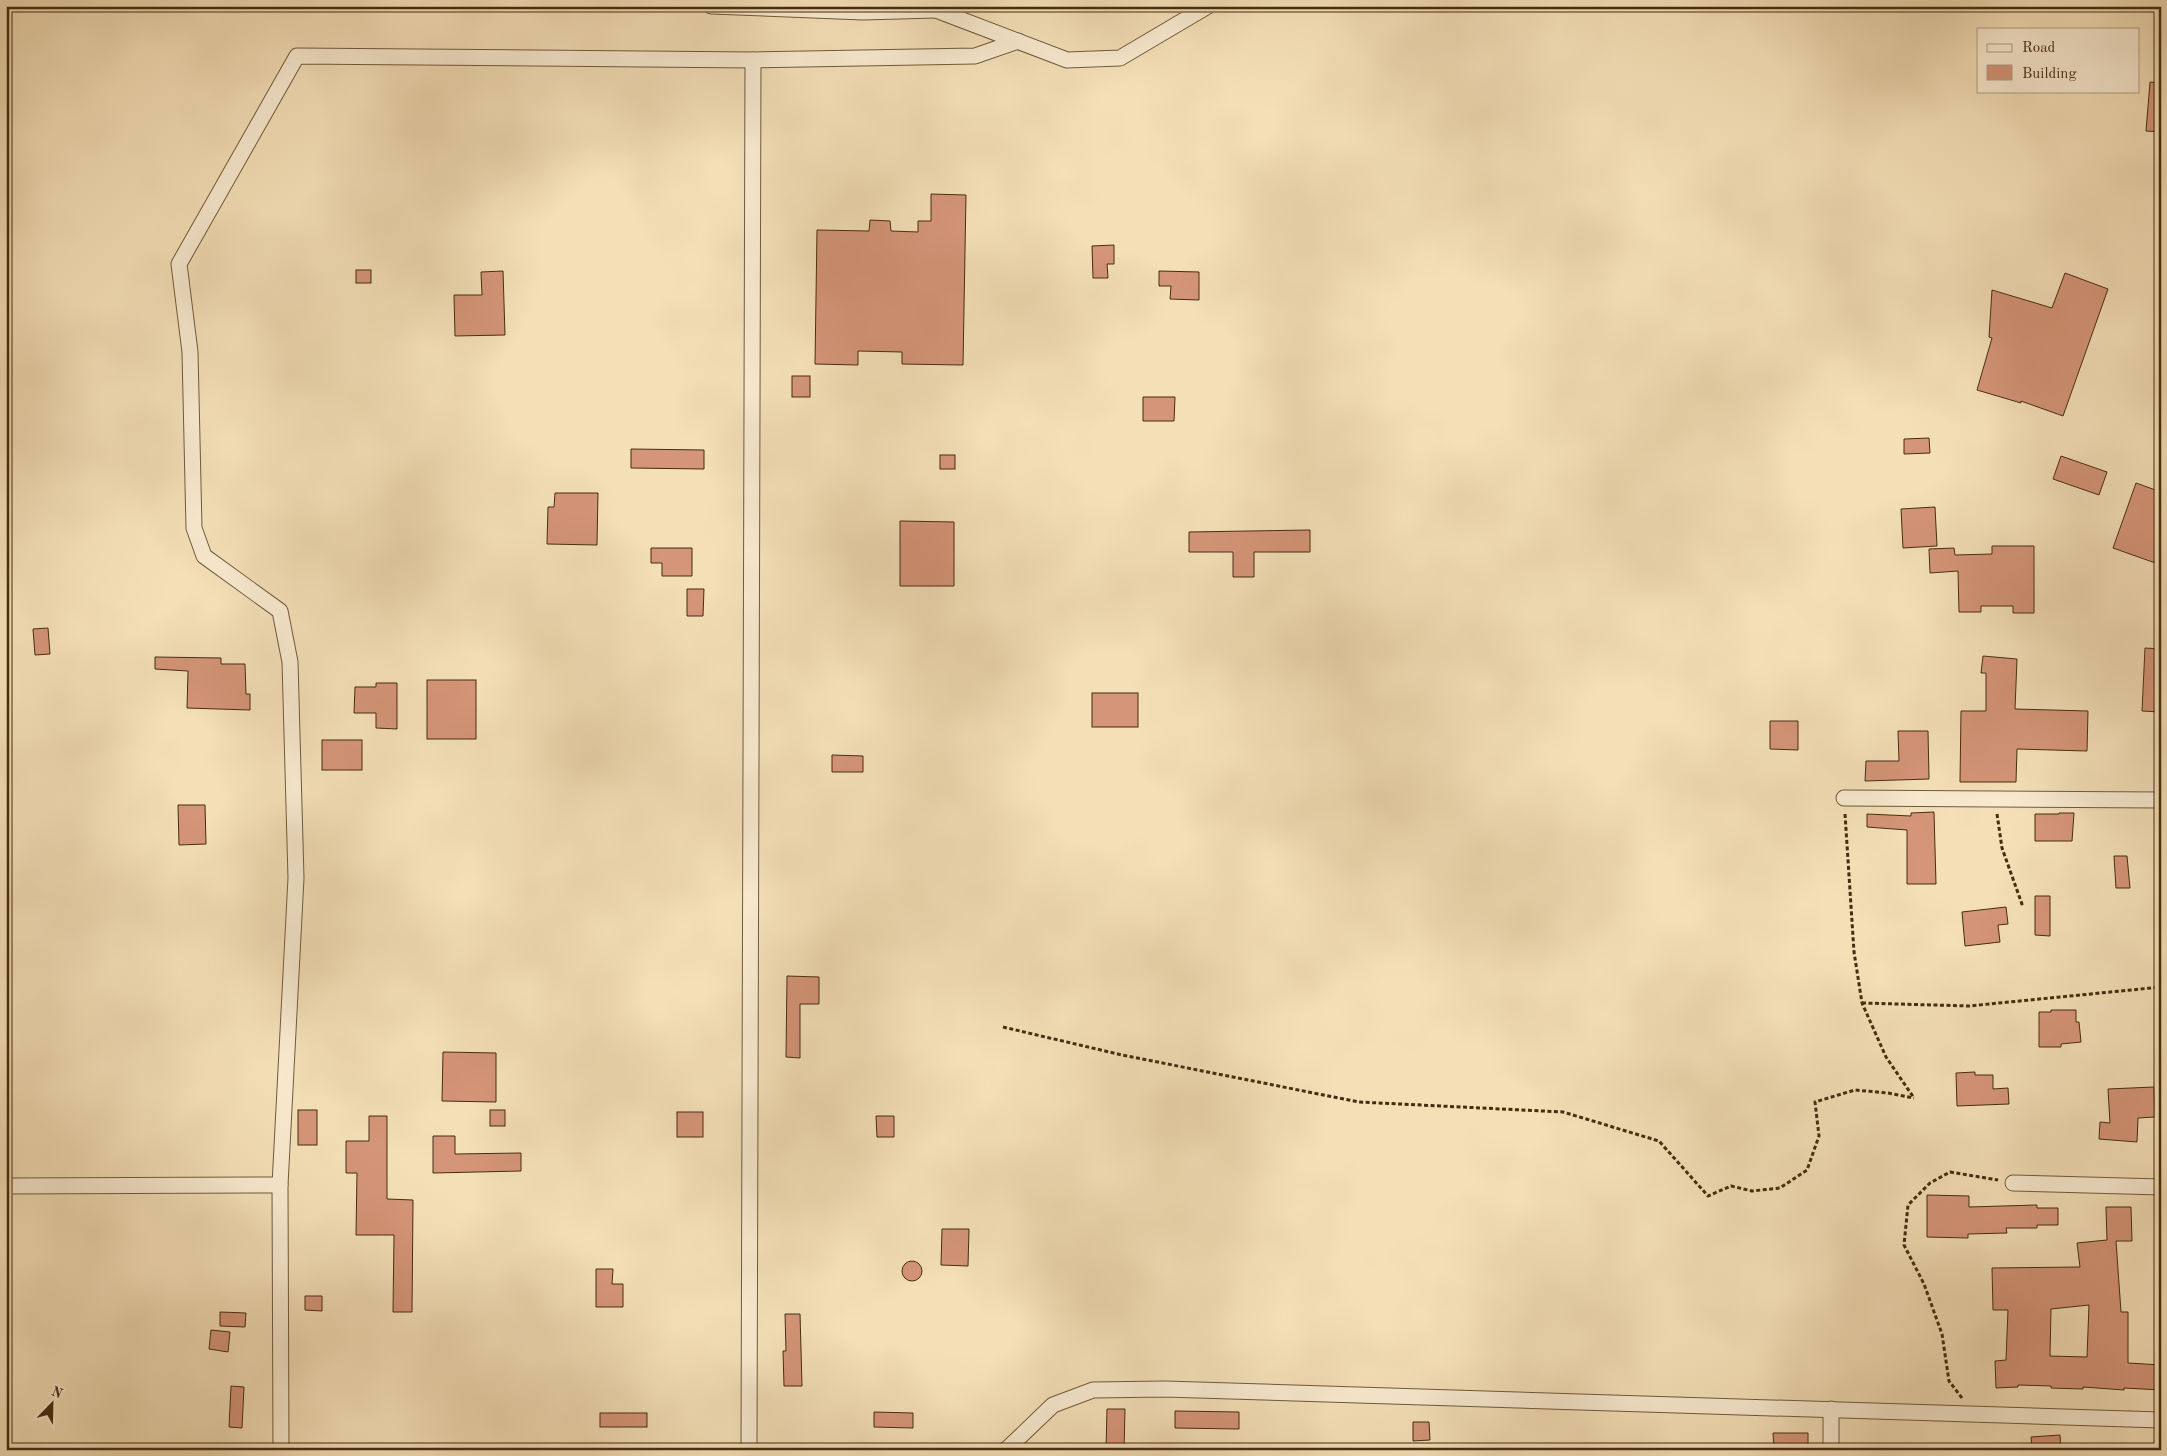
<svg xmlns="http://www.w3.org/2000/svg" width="2167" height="1456" font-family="'Old Standard TT',serif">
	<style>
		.building { fill: #d59578; stroke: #452d12; fill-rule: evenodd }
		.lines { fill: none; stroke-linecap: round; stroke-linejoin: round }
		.street-casing { stroke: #715a3b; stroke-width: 17 }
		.path { stroke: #452d12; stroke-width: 3; stroke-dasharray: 4 2.5; stroke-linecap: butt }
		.street { stroke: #f8ead0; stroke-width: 15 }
	</style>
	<rect width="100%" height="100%" fill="#f4dfb7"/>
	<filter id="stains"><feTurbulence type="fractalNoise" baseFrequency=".004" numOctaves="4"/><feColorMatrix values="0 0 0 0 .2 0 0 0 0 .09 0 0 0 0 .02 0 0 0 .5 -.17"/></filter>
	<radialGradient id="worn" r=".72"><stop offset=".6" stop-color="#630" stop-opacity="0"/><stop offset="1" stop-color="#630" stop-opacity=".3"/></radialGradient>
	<g class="building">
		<polygon points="2150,82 2161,83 2161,132 2146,131"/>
		<polygon points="931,194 966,195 963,365 902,364 902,352 858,351 858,365 815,364 817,230 869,231 870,220 890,221 891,231 918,232 918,221 931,221"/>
		<polygon points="1114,245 1114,264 1107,264 1108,278 1093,278 1092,246"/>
		<rect x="356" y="270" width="15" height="13"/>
		<polygon points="503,271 505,335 455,336 454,295 482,295 481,272"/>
		<polygon points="1159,271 1199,272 1199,300 1170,299 1171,286 1159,286"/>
		<polygon points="2065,273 2108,289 2063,416 2021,401 2021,403 1977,390 1992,338 1989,337 1992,290 2052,308"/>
		<rect x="792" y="376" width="18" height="21"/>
		<polygon points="1143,397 1175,397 1174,421 1143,421"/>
		<polygon points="1929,438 1930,453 1904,454 1904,439"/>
		<polygon points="631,449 704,450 704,469 631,468"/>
		<rect x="940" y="455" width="15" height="14"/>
		<polygon points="2061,456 2107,472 2099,495 2053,479"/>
		<polygon points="2136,483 2161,492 2161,565 2113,548"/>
		<polygon points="555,493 598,493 597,545 547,544 548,507 554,507"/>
		<polygon points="1935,507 1937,546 1903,548 1901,509"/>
		<polygon points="900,521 954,522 954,586 900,586"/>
		<polygon points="1310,530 1310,552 1254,552 1254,577 1233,577 1233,552 1189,552 1189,532"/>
		<polygon points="1992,546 2034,546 2034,613 2013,613 2013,606 1981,606 1981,612 1959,612 1958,571 1930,573 1929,549 1954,548 1955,555 1992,554"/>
		<polygon points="651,548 692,548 692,576 662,576 662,563 651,563"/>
		<polygon points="687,589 704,589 703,616 687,616"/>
		<polygon points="48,628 50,654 35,655 33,629"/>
		<polygon points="2145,648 2161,649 2161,712 2142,711"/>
		<polygon points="1983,656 2017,659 2015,709 2088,711 2087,751 2017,749 2016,782 1960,782 1961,711 1986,711 1986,673 1981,673"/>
		<polygon points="155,657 221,658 221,664 245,664 246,694 250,694 250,710 187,708 188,671 155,669"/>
		<rect x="427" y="680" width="49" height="59"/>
		<polygon points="376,683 397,683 397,729 376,728 376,713 354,713 355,687 376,687"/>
		<rect x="1092" y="693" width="46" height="34"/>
		<polygon points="1770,721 1798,721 1798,750 1770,749"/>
		<polygon points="1898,731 1928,731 1929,779 1865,781 1866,761 1899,761"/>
		<rect x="322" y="740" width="40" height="30"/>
		<polygon points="832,755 863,756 863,772 832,772"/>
		<polygon points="178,805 205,805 206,844 179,845"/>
		<polygon points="1934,812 1936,884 1907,884 1907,830 1867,827 1867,814 1911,816 1911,813"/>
		<polygon points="2059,813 2074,813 2072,841 2035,841 2035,814 2059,814"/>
		<polygon points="2114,856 2127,856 2130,888 2116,888"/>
		<polygon points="2035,896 2050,896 2050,936 2035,935"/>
		<polygon points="2006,907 2008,924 1998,925 2000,942 1965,946 1962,912"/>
		<polygon points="787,976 819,977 819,1004 800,1004 800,1058 786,1057"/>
		<polygon points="2051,1010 2076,1010 2076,1022 2079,1022 2081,1042 2061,1044 2061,1047 2039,1047 2039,1012 2051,1012"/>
		<polygon points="443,1052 496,1053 496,1102 442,1101"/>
		<polygon points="1975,1072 1975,1075 1993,1075 1993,1089 2008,1088 2009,1104 1957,1106 1956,1073"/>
		<polygon points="2154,1087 2155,1117 2138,1118 2137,1142 2099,1139 2100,1122 2110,1123 2108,1089"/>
		<rect x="298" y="1110" width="19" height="35"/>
		<rect x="490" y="1110" width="15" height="16"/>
		<rect x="677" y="1112" width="26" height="25"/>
		<polygon points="369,1116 387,1116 387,1199 413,1200 412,1312 393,1312 394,1235 356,1235 357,1173 346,1173 346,1141 369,1141"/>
		<polygon points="876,1116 894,1116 894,1137 877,1137"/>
		<polygon points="433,1136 455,1136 455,1154 521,1153 521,1171 433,1173"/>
		<polygon points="1927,1195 1969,1196 1969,1207 2037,1205 2037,1208 2058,1208 2058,1225 2037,1225 2037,1228 2006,1228 2007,1233 1968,1234 1968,1238 1927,1237"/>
		<path d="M2106 1207H2131L2132 1241H2116L2121 1312H2128V1363L2161 1365V1390L2124 1388V1390L2083 1387V1389L2051 1388V1386L2018 1385V1387L1996 1388 1995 1361 2006 1360 2008 1310H1993L1992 1268 2080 1267 2077 1243 2107 1240ZM2089 1305 2087 1357 2050 1356 2051 1309Z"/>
		<polygon points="942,1229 969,1229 968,1266 941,1265"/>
		<circle cx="912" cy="1271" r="10"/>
		<polygon points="596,1269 613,1269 612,1284 623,1284 623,1307 596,1307"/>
		<polygon points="305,1296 322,1296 322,1311 305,1310"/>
		<polygon points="220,1312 246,1313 245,1327 220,1326"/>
		<polygon points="785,1314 800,1314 802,1386 784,1386 783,1351 786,1351"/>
		<polygon points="211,1330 230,1332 228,1352 209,1349"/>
		<polygon points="231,1386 244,1387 242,1428 229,1427"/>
		<polygon points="1107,1409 1125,1409 1124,1450 1106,1450"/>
		<polygon points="1175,1411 1239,1412 1239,1429 1175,1428"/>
		<polygon points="874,1412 913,1413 913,1428 874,1427"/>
		<rect x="600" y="1413" width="47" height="14"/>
		<polygon points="1413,1422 1429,1422 1430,1440 1413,1441"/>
		<polygon points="1773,1433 1808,1433 1808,1450 1774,1450"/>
		<polygon points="2060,1435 2061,1450 2032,1450 2031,1437"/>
	</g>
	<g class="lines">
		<g class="street-casing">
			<g id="street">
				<polyline points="711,6 863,12 936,10 944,8"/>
				<polyline points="936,10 1067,60 1120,58 1208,6"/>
				<polyline points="1844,798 2161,800"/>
				<polyline points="2013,1183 2161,1187"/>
				<polyline points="6,1186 280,1185"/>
				<polyline points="281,1450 280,1185 296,878 290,662 280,611 204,556 194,528 190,352 179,264 297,56 753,60 975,56 1018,41"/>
				<polyline points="749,1450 753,60"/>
				<polyline points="1006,1450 1053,1405 1093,1390 1165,1389 2161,1420"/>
				<polyline points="1831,1450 1831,1409"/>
			</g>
		</g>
		<g class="path">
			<polyline points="1845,814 1854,952 1862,1003 1886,1057 1914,1098"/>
			<polyline points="1997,814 2002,848 2023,907"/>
			<polyline points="1862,1003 1969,1006 2161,987"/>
			<polyline points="1003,1027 1122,1055 1359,1102 1563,1112 1659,1141 1708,1196 1731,1186 1752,1191 1780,1188 1807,1170 1819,1136 1815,1102 1855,1090 1888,1093 1914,1098"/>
			<polyline points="1962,1398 1949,1381 1942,1334 1924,1284 1904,1245 1908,1205 1930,1183 1950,1172 1998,1180"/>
		</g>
		<use href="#street" class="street"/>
	</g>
	<rect width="2167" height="1456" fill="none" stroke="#f4dfb7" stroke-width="25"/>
	<rect x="8" y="8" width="2152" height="1441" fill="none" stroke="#452d12" stroke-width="2.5"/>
	<rect x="12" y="12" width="2142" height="1431" fill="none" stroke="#452d12"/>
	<rect x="1977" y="28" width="162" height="65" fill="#f8ead0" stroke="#b09e84"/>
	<rect x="1987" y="44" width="25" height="8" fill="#f8ead0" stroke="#b09e84"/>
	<text x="2022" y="52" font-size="15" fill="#452d12">Road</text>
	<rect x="1987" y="65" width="25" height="15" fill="#d59578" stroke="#b09e84"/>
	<text x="2022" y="78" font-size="15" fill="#452d12">Building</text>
	<g transform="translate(52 1404) rotate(23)" stroke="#f8ead0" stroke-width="4" paint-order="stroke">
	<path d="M0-4L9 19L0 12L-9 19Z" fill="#452d12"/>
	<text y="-8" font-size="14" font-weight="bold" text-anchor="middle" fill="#452d12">N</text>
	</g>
	<rect width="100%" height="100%" filter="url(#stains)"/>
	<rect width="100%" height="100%" fill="url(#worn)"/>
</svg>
